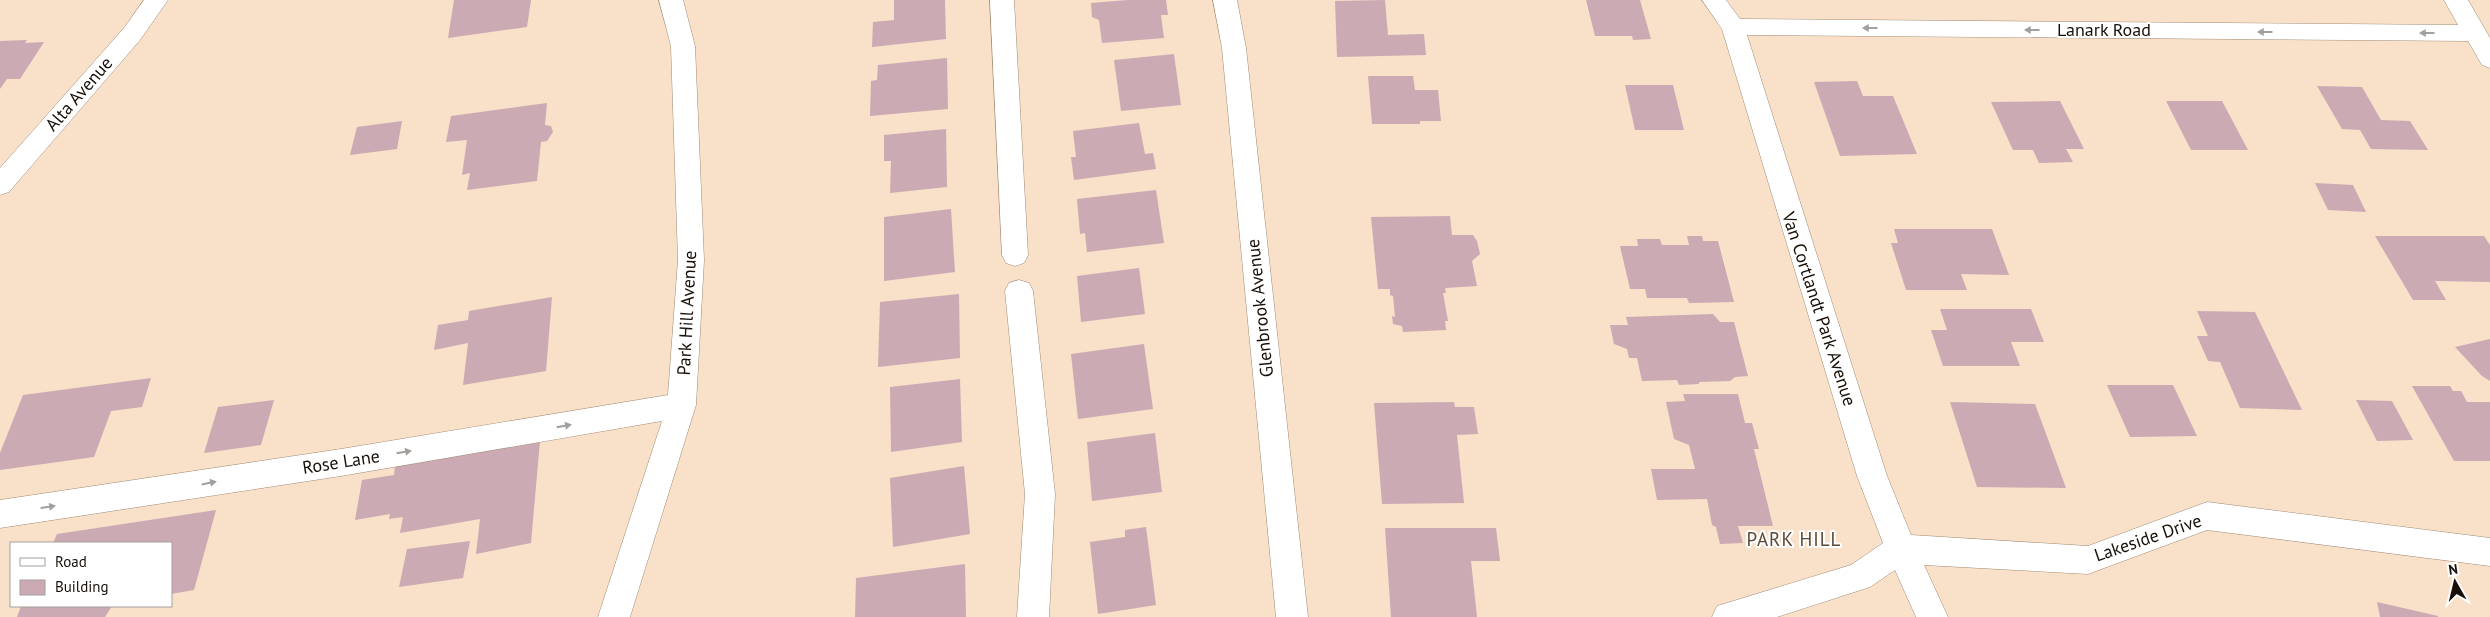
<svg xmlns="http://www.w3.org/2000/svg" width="2490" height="617" font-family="'PT Sans',sans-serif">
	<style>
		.building { fill: #cbaab3 }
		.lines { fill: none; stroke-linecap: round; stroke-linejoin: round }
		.minor-casing { stroke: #a08a74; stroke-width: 1 }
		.minor { fill: #fff; fill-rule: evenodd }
		.oneway { fill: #a39f9c }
		.labels { text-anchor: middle; stroke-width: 4; stroke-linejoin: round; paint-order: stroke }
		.street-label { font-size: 18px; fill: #181008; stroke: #fff }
		.neighbourhood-label { font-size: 19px; letter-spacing: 1px; fill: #5c4835; stroke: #fff }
	</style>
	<rect width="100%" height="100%" fill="#f8e0c9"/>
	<g class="building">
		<polygon points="454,0 531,0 527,27 448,38"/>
		<polygon points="894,0 945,0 946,39 872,47 873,22 894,20"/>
		<polygon points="1128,0 1166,0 1168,15 1161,15 1164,38 1102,43 1099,20 1092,17 1091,3"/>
		<polygon points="1385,0 1388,35 1424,34 1426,55 1337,57 1335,1"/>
		<polygon points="1586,0 1640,0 1651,39 1633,40 1632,36 1595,36"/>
		<polygon points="27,40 25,43 44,42 20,79 7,79 0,89 0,41"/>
		<polygon points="1174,54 1181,105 1121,111 1114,60"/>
		<polygon points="947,58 948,109 870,116 871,81 877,80 878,65"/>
		<polygon points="1368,76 1413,76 1415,90 1438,90 1441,121 1420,121 1420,124 1372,124"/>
		<polygon points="1857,81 1863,96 1893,96 1917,154 1840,156 1814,82"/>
		<polygon points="1625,85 1673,85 1684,130 1635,130"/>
		<polygon points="2317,86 2362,87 2381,120 2410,121 2428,150 2371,149 2360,130 2342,129"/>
		<polygon points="2060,101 2084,149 2066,149 2073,162 2039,163 2033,150 2013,150 1991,102"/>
		<polygon points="2166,101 2222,101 2248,150 2191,150"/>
		<polygon points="547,103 545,125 551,126 553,132 547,141 541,142 537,181 467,190 470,173 462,175 467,140 446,142 451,116"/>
		<polygon points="402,121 397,149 350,155 357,127"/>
		<polygon points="1139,123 1145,154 1153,153 1156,169 1074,180 1071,157 1076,157 1073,131"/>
		<polygon points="946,129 947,187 890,193 891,161 884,161 884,135"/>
		<polygon points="2315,183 2353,185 2366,212 2328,210"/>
		<polygon points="1156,190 1164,243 1087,252 1085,233 1080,234 1077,199"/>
		<polygon points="951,209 955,272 884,281 884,217"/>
		<polygon points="1450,216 1452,235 1473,235 1477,241 1480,254 1472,261 1477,286 1445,288 1446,293 1443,293 1448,321 1445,321 1446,330 1403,332 1402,326 1393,324 1392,316 1395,317 1393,296 1390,295 1390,289 1378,289 1371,217"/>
		<polygon points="1894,229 1992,229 2009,275 1961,274 1967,290 1906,290 1891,243 1898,243"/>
		<polygon points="1687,236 1702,236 1703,241 1718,241 1734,302 1689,303 1687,298 1647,298 1645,289 1630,289 1620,246 1638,246 1637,239 1660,239 1662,245 1689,245"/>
		<polygon points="2375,236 2484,236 2490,245 2490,282 2435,281 2446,300 2413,300"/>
		<polygon points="1139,268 1145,314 1081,322 1077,276"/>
		<polygon points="959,294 960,358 878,367 880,302"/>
		<polygon points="552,297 546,371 463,385 468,343 434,350 438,325 468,320 469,311"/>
		<polygon points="1940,309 2031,309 2044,342 2011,342 2020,366 1943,366 1931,330 1947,330"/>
		<polygon points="2197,311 2255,312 2302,410 2240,408 2220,362 2208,361 2197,336 2208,336"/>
		<polygon points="1713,314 1720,322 1734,322 1748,376 1735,377 1730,381 1699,382 1699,384 1679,385 1677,380 1642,381 1637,358 1629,358 1627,349 1614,344 1610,325 1628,325 1626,317"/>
		<polygon points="2490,339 2490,381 2482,376 2455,347"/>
		<polygon points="1144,344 1153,409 1078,419 1071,354"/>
		<polygon points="151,378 142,407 111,411 94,457 0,470 0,453 23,395"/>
		<polygon points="960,379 962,442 891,452 890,387"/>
		<polygon points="2107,385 2173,385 2197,436 2130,437"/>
		<polygon points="2412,386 2450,386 2453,391 2461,391 2467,402 2490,402 2490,461 2454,461"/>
		<polygon points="1683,394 1738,394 1745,423 1752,423 1759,449 1754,449 1773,526 1738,526 1743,543 1720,544 1716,527 1712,525 1707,499 1657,500 1651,469 1695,469 1689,445 1674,439 1666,402 1685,401"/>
		<polygon points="274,400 261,445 204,453 218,407"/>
		<polygon points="2356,400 2392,401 2413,440 2377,441"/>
		<polygon points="1454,402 1455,407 1474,407 1478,434 1457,435 1464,503 1382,504 1374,403"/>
		<polygon points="1950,402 2035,404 2066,488 1977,487"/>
		<polygon points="1155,433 1162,492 1092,501 1087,442"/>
		<polygon points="540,441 531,543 476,554 480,519 400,533 403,517 389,519 390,514 355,520 362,480 394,475 395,466"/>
		<polygon points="964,466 970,534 893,547 890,478"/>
		<polygon points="216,510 194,590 171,594 171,543 53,543 57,534"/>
		<polygon points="1146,527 1156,605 1098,614 1090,542 1125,537 1125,530"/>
		<polygon points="1385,528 1496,528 1500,561 1471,561 1477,617 1391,617"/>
		<polygon points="470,541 463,578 399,587 407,549"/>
		<polygon points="965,564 966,617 855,617 856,578"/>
		<polygon points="2377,602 2438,616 2438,617 2380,617"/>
		<polygon points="21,606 112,606 105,617 17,617"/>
	</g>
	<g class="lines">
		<g class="minor-casing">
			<g id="minor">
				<polygon points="144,0 168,0 140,40 9,192 0,195 0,168 124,28"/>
				<polygon points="659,0 683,0 695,46 704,260 696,405 630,617 598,617 662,421 341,476 0,528 0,500 341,449 668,395 678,260 671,46"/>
				<polygon points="990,0 1014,0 1028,255 1024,263 1015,266 1006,263 1002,255"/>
				<polygon points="1213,0 1237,0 1246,48 1308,617 1276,617 1222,48"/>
				<polygon points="1702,0 1726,0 1740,19 2458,25 2444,0 2468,0 2490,38 2490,68 2482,65 2468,41 1747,35 1887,476 1911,535 2088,546 2207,502 2490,538 2490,566 2207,530 2088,574 1924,565 1948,617 1916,617 1895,570 1870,587 1777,617 1712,617 1717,606 1851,565 1883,543 1857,476 1722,29"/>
				<polygon points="1019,280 1029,283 1033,291 1055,494 1049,617 1017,617 1025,494 1005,291 1009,283"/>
			</g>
		</g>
		<use href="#minor" class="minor"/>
	</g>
	<defs><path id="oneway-solid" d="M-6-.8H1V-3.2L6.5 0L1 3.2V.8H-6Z" transform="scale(1.25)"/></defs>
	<g class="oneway">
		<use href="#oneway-solid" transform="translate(1870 28) rotate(-180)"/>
		<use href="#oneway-solid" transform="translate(2032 30) rotate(-180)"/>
		<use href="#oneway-solid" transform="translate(2265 32) rotate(-180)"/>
		<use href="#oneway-solid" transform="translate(2427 33) rotate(-180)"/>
		<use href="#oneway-solid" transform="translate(564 426) rotate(-10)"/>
		<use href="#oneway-solid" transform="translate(404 452) rotate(-9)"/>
		<use href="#oneway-solid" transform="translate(209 483) rotate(-11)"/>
		<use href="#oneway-solid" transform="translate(48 507) rotate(-8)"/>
	</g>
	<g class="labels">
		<g class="street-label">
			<text x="2104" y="36">Lanark Road</text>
			<text transform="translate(79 94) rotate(-49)" y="6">Alta Avenue</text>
			<text transform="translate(1260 308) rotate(-96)" y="6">Glenbrook Avenue</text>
			<text transform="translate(1819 309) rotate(72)" y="6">Van Cortlandt Park Avenue</text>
			<text transform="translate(687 313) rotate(-87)" y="6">Park Hill Avenue</text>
			<text transform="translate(341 462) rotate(-9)" y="6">Rose Lane</text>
			<text transform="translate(2148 538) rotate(-19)" y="6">Lakeside Drive</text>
		</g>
		<g class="neighbourhood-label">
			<text x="1794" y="546">PARK HILL</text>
		</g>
	</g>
	<rect x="10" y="542" width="162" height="65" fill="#ffffff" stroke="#a39f9c"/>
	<rect x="20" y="558" width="25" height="8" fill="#ffffff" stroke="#a39f9c"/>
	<text x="55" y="567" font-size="15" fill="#181008">Road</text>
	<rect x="20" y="580" width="25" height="15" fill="#cbaab3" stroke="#a39f9c"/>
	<text x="55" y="592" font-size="15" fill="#181008">Building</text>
	<g transform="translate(2455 582) rotate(352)" stroke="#ffffff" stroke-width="4" paint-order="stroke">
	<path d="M0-4L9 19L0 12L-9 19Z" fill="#181008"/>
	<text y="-8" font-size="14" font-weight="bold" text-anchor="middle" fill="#181008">N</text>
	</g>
</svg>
